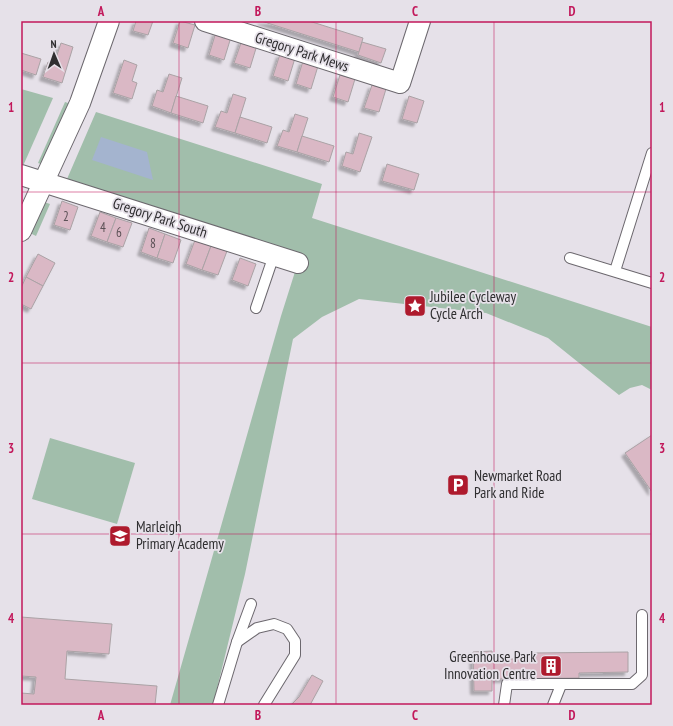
<svg xmlns="http://www.w3.org/2000/svg" width="673" height="726" font-family="'PT Sans Narrow',sans-serif">
	<style>
		.green { fill: #a1beab }
		.water { fill: #a4b4cf }
		.building { fill: #dab8c5; stroke: #aaa2a5; filter: url(#shadow) }
		.lines { fill: none; stroke-linecap: round; stroke-linejoin: round }
		.lane-casing { stroke: #6c686e; stroke-width: 12 }
		.street-casing { stroke: #6c686e; stroke-width: 22 }
		.lane { stroke: #fff; stroke-width: 10 }
		.street { stroke: #fff; stroke-width: 20 }
		.grid { fill: none; stroke: #c2185b; stroke-width: 1; stroke-opacity: 0.55 }
		.labels { text-anchor: middle; stroke-width: 3.5; stroke-linejoin: round; paint-order: stroke }
		.number-label { font-size: 13px; fill: #5a5055 }
		.street-label { font-size: 15px; fill: #2f2e30; stroke: #e6e1e9 }
		.poi-label { font-size: 15px; fill: #2f2e30; stroke: #e6e1e9; text-anchor: start }
		.neatline { fill: none; stroke: #c2185b; stroke-width: 1.5 }
		.grid-label { font-size: 13px; text-anchor: middle; font-weight: bold; fill: #c2185b }
	</style>
	<defs>
		<filter id="shadow"><feDropShadow dx="-3.5" dy="3.5" stdDeviation="1" flood-color="#0004"/></filter>
	</defs>
	<rect width="100%" height="100%" fill="#e6e1e9"/>
	<g class="green">
		<polygon points="21,89 53,98 23,166 21,165"/>
		<polygon points="65,102 77,106 43,165 38,163"/>
		<polygon points="96,112 322,184 312,218 652,327 652,390 642,385 630,388 619,395 548,338 486,313 359,299 322,317 293,339 245,574 213,705 170,705 281,316 300,256 67,179"/>
		<polygon points="44,202 50,204 36,236 30,233"/>
		<polygon points="50,438 135,463 117,524 32,499"/>
	</g>
	<polygon class="water" points="101,137 147,152 153,180 92,160"/>
	<g class="building">
		<polygon points="136,21 153,21 148,35 133,31"/>
		<polygon points="180,21 195,25 188,48 173,43"/>
		<polygon points="261,21 309,21 363,38 359,52"/>
		<polygon points="216,32 231,37 224,60 209,55"/>
		<polygon points="242,40 257,45 250,68 234,63"/>
		<polygon points="362,42 386,49 381,63 358,55"/>
		<polygon points="61,43 73,47 62,83 43,77 48,62 54,64"/>
		<polygon points="21,53 41,59 36,75 21,70"/>
		<polygon points="280,54 295,58 288,81 273,76"/>
		<polygon points="124,60 137,65 132,81 137,83 132,99 113,93"/>
		<polygon points="303,61 318,66 311,89 296,84"/>
		<polygon points="169,74 182,78 171,113 152,106 157,90 163,92"/>
		<polygon points="340,75 355,79 348,102 333,97"/>
		<polygon points="372,85 386,89 379,112 364,108"/>
		<polygon points="233,94 246,98 235,133 215,127 221,111 227,113"/>
		<polygon points="176,96 208,106 203,123 171,113"/>
		<polygon points="409,96 424,101 417,123 402,119"/>
		<polygon points="295,114 308,118 297,152 277,146 283,130 289,132"/>
		<polygon points="240,117 272,127 267,143 235,133"/>
		<polygon points="359,133 372,137 360,172 342,166 346,152 353,154"/>
		<polygon points="302,136 334,146 329,162 297,152"/>
		<polygon points="387,164 419,174 414,190 382,181"/>
		<polygon points="62,201 78,207 70,230 54,225"/>
		<polygon points="100,212 116,218 107,242 91,236"/>
		<polygon points="116,218 132,223 123,247 107,242"/>
		<polygon points="149,228 165,234 157,258 141,252"/>
		<polygon points="165,234 181,240 173,263 157,258"/>
		<polygon points="195,240 211,246 202,270 186,264"/>
		<polygon points="211,246 227,251 218,275 202,270"/>
		<polygon points="38,254 55,263 43,286 26,277"/>
		<polygon points="240,258 256,264 248,286 232,280"/>
		<polygon points="26,277 43,286 31,309 21,304 21,288"/>
		<polygon points="652,435 652,492 625,453"/>
		<polygon points="21,617 112,624 109,654 67,651 65,679 157,686 155,705 21,705 21,693 34,694 36,677 21,676"/>
		<polygon points="492,651 493,659 533,659 533,653 628,652 628,672 579,673 579,678 492,679 492,691 474,691 473,652"/>
		<polygon points="312,675 323,681 310,705 291,705 299,697"/>
	</g>
	<g class="lines">
		<g class="lane-casing">
			<g id="lane">
				<polyline points="570,258 652,283"/>
				<polyline points="615,271 652,153"/>
				<polyline points="256,308 274,255"/>
				<polyline points="237,642 257,628 274,624 287,629 295,641 295,655 264,705"/>
				<polyline points="218,705 237,642 251,604"/>
				<polyline points="504,705 507,684 632,684 642,675 642,615"/>
				<polyline points="553,705 561,685"/>
			</g>
		</g>
		<g class="street-casing">
			<g id="street">
				<polyline points="205,21 400,83 420,21"/>
				<polyline points="21,175 298,263"/>
				<polyline points="21,231 80,103 109,21"/>
			</g>
		</g>
		<use href="#lane" class="lane"/>
		<use href="#street" class="street"/>
	</g>
	<path class="grid" d="M179 21V705M336 21V705M494 21V705M21 192H652M21 363H652M21 534H652"/>
	<defs>
		<g id="sight-square" transform="scale(1.15)"><rect x="-9" y="-9" width="18" height="18" rx="4" fill="#ae1a2d" stroke="#e6e1e9"/><path d="M0-6L1.8-2.2L6-1.7L2.9 1.2L3.7 5.4L0 3.3L-3.7 5.4L-2.9 1.2L-6-1.7L-1.8-2.2Z" fill="#fff"/></g>
		<g id="parking-square" transform="scale(1.15)"><rect x="-9" y="-9" width="18" height="18" rx="4" fill="#ae1a2d" stroke="#e6e1e9"/><path d="M-3.5-5.5H1a3.5 3.5 0 0 1 0 7H-1V5.5H-3.5ZM-1-3.4V-.6H.8a1.4 1.4 0 0 0 0-2.8Z" fill="#fff"/></g>
		<g id="school-square" transform="scale(1.15)"><rect x="-9" y="-9" width="18" height="18" rx="4" fill="#ae1a2d" stroke="#e6e1e9"/><path d="M0-5L7-2L0 1L-7-2ZM-4 1L0 2.5L4 1V4Q0 6-4 4Z" fill="#fff"/></g>
		<g id="building-square" transform="scale(1.15)"><rect x="-9" y="-9" width="18" height="18" rx="4" fill="#ae1a2d" stroke="#e6e1e9"/><path d="M-4-6H4V6H1V3H-1V6H-4ZM-2.5-4.3h1.7v1.8h-1.7ZM.8-4.3h1.7v1.8H.8ZM-2.5-1h1.7V.8h-1.7ZM.8-1h1.7V.8H.8Z" fill="#fff"/></g>
	</defs>
	<g fill-rule="evenodd">
		<use href="#sight-square" x="415" y="306"/>
		<use href="#parking-square" x="458" y="485"/>
		<use href="#school-square" x="120" y="536"/>
		<use href="#building-square" x="551" y="666"/>
	</g>
	<g class="labels">
		<g class="number-label">
			<text x="66" y="221">2</text>
			<text x="103" y="232">4</text>
			<text x="119" y="237">6</text>
			<text x="153" y="248">8</text>
		</g>
		<g class="street-label">
			<text transform="translate(302 52) rotate(18)" y="5">Gregory Park Mews</text>
			<text transform="translate(160 218) rotate(18)" y="5">Gregory Park South</text>
		</g>
		<g class="poi-label">
			<text x="430" y="302">Jubilee Cycleway<tspan x="430" dy="17">Cycle Arch</tspan></text>
			<text x="474" y="481">Newmarket Road<tspan x="474" dy="17">Park and Ride</tspan></text>
			<text x="136" y="532">Marleigh<tspan x="136" dy="17">Primary Academy</tspan></text>
			<text x="536" y="662" text-anchor="end">Greenhouse Park<tspan x="536" dy="17">Innovation Centre</tspan></text>
		</g>
	</g>
	<rect width="673" height="726" fill="none" stroke="#e6e1e9" stroke-width="44"/>
	<g transform="translate(54 54) rotate(358)" stroke="#e6e1e9" stroke-width="3" paint-order="stroke">
	<path d="M0-3L7 15L0 10L-7 15Z" fill="#2f2e30"/>
	<text y="-6" font-size="11" font-weight="bold" text-anchor="middle" fill="#2f2e30">N</text>
	</g>
	<rect x="22" y="22" width="629" height="682" class="neatline"/>
	<g class="grid-label">
		<text x="101" y="16">A</text>
		<text x="258" y="16">B</text>
		<text x="415" y="16">C</text>
		<text x="572" y="16">D</text>
		<text x="11" y="112">1</text>
		<text x="662" y="112">1</text>
		<text x="11" y="282">2</text>
		<text x="662" y="282">2</text>
		<text x="11" y="453">3</text>
		<text x="662" y="453">3</text>
		<text x="11" y="623">4</text>
		<text x="662" y="623">4</text>
		<text x="101" y="720">A</text>
		<text x="258" y="720">B</text>
		<text x="415" y="720">C</text>
		<text x="572" y="720">D</text>
	</g>
</svg>
